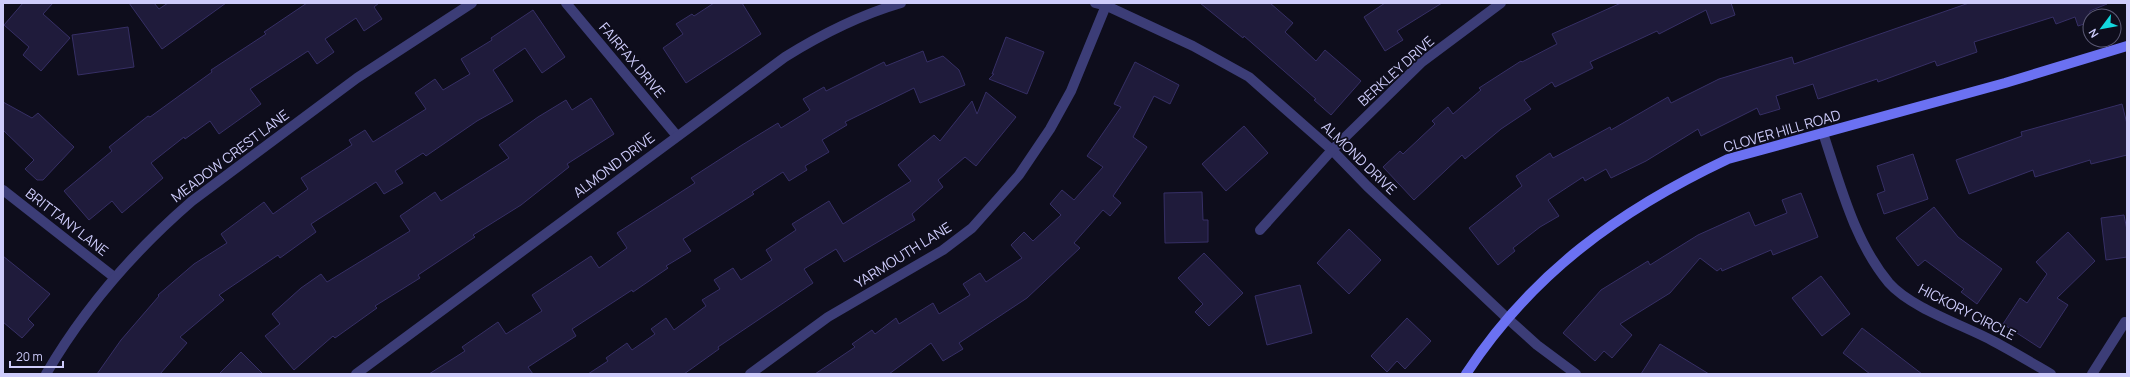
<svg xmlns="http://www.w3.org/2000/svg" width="2130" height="377" font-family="Manrope,sans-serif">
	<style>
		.building { fill: #1f1b3b; stroke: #362f65 }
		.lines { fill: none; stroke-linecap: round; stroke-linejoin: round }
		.street { stroke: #3c3d77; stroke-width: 10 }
		.secondary { stroke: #6b71f2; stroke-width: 10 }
		.labels { text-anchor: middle; stroke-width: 3.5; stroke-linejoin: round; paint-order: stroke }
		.street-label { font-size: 14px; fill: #ceccfb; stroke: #0e0d1c }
	</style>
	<rect width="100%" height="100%" fill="#0e0d1c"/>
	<g class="building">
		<polygon points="23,3 53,3 43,14 70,38 41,71 23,55 29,47 4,25"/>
		<polygon points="129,3 154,3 159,9 168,3 226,3 162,49"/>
		<polygon points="307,3 379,3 374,7 382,19 364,31 356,18 325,39 334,52 317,64 308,51 250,89 261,104 219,134 210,121 185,139 184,137 151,163 163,178 122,213 112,201 89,220 64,191 112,151 109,147 148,116 150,117 212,72 211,70 266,34 264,32"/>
		<polygon points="714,3 742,3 761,34 686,83 663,48 683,34 676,24 692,14 694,16"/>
		<polygon points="1200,3 1270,3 1293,23 1285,32 1316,61 1325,50 1361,81 1331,115 1314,100 1316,99 1244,36 1243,38"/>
		<polygon points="1385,3 1442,3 1397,31 1403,40 1385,51 1364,17"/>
		<polygon points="1621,3 1731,3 1735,15 1711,24 1706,10 1659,34 1657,31 1590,62 1593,68 1555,87 1552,82 1524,100 1531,109 1501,129 1465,159 1462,155 1414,200 1383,167 1400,151 1403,154 1435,124 1432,121 1448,107 1453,114 1481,90 1479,88 1521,61 1522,62 1557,44 1552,34"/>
		<polygon points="1969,3 2107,4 2090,11 2090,22 2078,26 2075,17 2056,24 2053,17 1974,42 1977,52 1937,66 1935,61 1878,82 1877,79 1818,99 1813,84 1776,96 1780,109 1760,115 1757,108 1701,136 1698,129 1646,161 1611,178 1606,169 1585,181 1583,177 1548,200 1559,216 1540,227 1513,248 1515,251 1498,265 1469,228 1522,186 1516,176 1550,153 1553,158 1610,127 1611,130 1668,97 1671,103 1719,79 1792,57 1794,64"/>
		<polygon points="533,10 565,57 542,73 525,48 493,70 513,101 477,121 426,156 423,153 395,171 403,183 384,194 376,182 311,224 316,232 280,258 278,255 219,295 224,300 180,337 187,343 160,374 97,374 121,340 159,296 158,295 194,264 227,243 221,234 264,202 273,214 308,189 301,178 352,145 349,140 365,130 373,142 426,109 415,93 435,79 443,90 470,74 461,59 492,40 491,38"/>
		<polygon points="128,27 134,67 78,75 72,35"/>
		<polygon points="1006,37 1044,52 1027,94 989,79 994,74 992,74"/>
		<polygon points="923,51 927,62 943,56 959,70 965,85 920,103 914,88 845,122 847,125 822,140 829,152 805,166 807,170 789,181 783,172 752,192 754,194 683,239 691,251 666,266 668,268 633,292 632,290 572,329 576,336 528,367 533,374 429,374 465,351 462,347 498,322 506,334 542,311 532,295 591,256 599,268 627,248 617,233 695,183 691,178 742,145 778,123 781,128 810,110 803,99 824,87 826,91 884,62 886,66"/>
		<polygon points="1135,62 1179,85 1170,104 1154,96 1133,137 1147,147 1113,196 1121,203 1110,216 1103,210 1074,243 1080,248 1027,298 959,343 963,349 943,361 931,343 889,374 815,374 855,347 852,344 872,330 875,334 896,318 899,324 933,303 939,314 970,295 963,284 980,273 986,282 1022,258 1011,245 1024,232 1033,241 1061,215 1050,204 1062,190 1074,200 1103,167 1087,156 1121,107 1114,104"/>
		<polygon points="986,92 1016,117 976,166 965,157 938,180 943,187 912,214 915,220 844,262 836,249 804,269 813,283 718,347 719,349 684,374 588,374 608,361 606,358 627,343 632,350 655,334 651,329 666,318 674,330 706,306 702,300 720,289 714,280 733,268 741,280 772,260 766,250 796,230 792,224 829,201 843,224 911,181 898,165 934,135 940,141 972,101 977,114"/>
		<polygon points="591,98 614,134 567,164 569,167 521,205 473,235 475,237 418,275 420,278 375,306 377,308 335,338 333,336 294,370 265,336 280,324 272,314 301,288 321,274 327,282 410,231 400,216 435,192 441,201 509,158 499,145 538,117 566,100 572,110"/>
		<polygon points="3,102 32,118 38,113 74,147 43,180 37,180 25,169 34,160 3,130"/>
		<polygon points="2122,104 2127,124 2127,155 2091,164 2090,160 2035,177 2033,170 1969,194 1956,160 2022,136 2021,132"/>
		<polygon points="1244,126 1268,153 1226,191 1202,164"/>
		<polygon points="1913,154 1928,199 1884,214 1877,194 1885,191 1877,166"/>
		<polygon points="1202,192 1203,220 1208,220 1208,242 1165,243 1164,193"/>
		<polygon points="1801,193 1818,237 1773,255 1771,250 1722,271 1721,268 1717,271 1700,258 1670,293 1620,324 1632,335 1612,358 1604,351 1595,361 1563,333 1601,290 1648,261 1650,265 1698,235 1749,212 1755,226 1787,213 1782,200"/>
		<polygon points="1934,207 1958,237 2002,269 1977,304 1961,292 1964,289 1925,260 1918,266 1896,238"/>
		<polygon points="2124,215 2127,230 2127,257 2106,260 2101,218"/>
		<polygon points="1349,229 1381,260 1349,294 1317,263"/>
		<polygon points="2068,232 2095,261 2057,298 2068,305 2040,348 2003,324 2020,298 2027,303 2047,274 2036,262"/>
		<polygon points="1204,253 1243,293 1209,326 1195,312 1203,304 1178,278"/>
		<polygon points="3,256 50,294 28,319 34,325 22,338 3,322"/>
		<polygon points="1821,276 1850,314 1822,336 1792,298"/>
		<polygon points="1300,285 1312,333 1267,345 1255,296"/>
		<polygon points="1407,318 1431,341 1405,369 1397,361 1387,372 1371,356"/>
		<polygon points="1862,328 1922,374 1870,374 1843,353"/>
		<polygon points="1660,344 1709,374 1641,374"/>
		<polygon points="241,352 263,374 219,374"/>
	</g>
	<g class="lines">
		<g class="street">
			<polyline points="566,3 677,136"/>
			<polyline points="1095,3 1107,6 1193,46 1249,77 1332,150 1367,186 1507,318 1537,345 1576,374"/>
			<path d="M1823 133C1840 184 1854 241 1889 283 1911 308 1963 325 1993 341 2012 351 2032 363 2051 374"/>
			<polyline points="3,190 114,277"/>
			<polyline points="1260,230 1332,150 1422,62 1501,3"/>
			<path d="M46 374C85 307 133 252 192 201L357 78 472 3"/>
			<path d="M356 374 785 57C822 34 860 15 901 3"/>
			<polyline points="750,374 828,317 943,250 972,228 1019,175 1050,129 1071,91 1107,3"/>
			<polyline points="2092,374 2125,322"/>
		</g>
		<path class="secondary" d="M1466 374C1532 273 1620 210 1728 159L2005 83 2127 46"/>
	</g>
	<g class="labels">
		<g class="street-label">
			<text transform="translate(632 60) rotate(50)" y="5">FAIRFAX DRIVE</text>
			<text transform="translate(1396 71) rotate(-42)" y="5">BERKLEY DRIVE</text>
			<text transform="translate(1782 131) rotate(-16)" y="5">CLOVER HILL ROAD</text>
			<text transform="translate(230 156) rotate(-37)" y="5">MEADOW CREST LANE</text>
			<text transform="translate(1359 158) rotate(44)" y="5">ALMOND DRIVE</text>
			<text transform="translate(614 165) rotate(-37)" y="5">ALMOND DRIVE</text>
			<text transform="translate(67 222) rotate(38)" y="5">BRITTANY LANE</text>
			<text transform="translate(903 255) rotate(-32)" y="5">YARMOUTH LANE</text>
			<text transform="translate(1967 312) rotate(27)" y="5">HICKORY CIRCLE</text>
		</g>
	</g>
	<rect width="2130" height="377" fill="none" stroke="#ceccfb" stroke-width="8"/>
	<g transform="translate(2102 28) rotate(238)"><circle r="19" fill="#0e0d1c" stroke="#5b5975"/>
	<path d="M0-3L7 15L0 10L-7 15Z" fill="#13d8df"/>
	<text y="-6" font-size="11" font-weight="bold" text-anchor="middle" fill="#ceccfb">N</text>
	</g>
	<path d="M10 361v6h53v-6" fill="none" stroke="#ceccfb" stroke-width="2"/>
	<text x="16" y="361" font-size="12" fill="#ceccfb" stroke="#0e0d1c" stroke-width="3" paint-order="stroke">20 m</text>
</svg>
